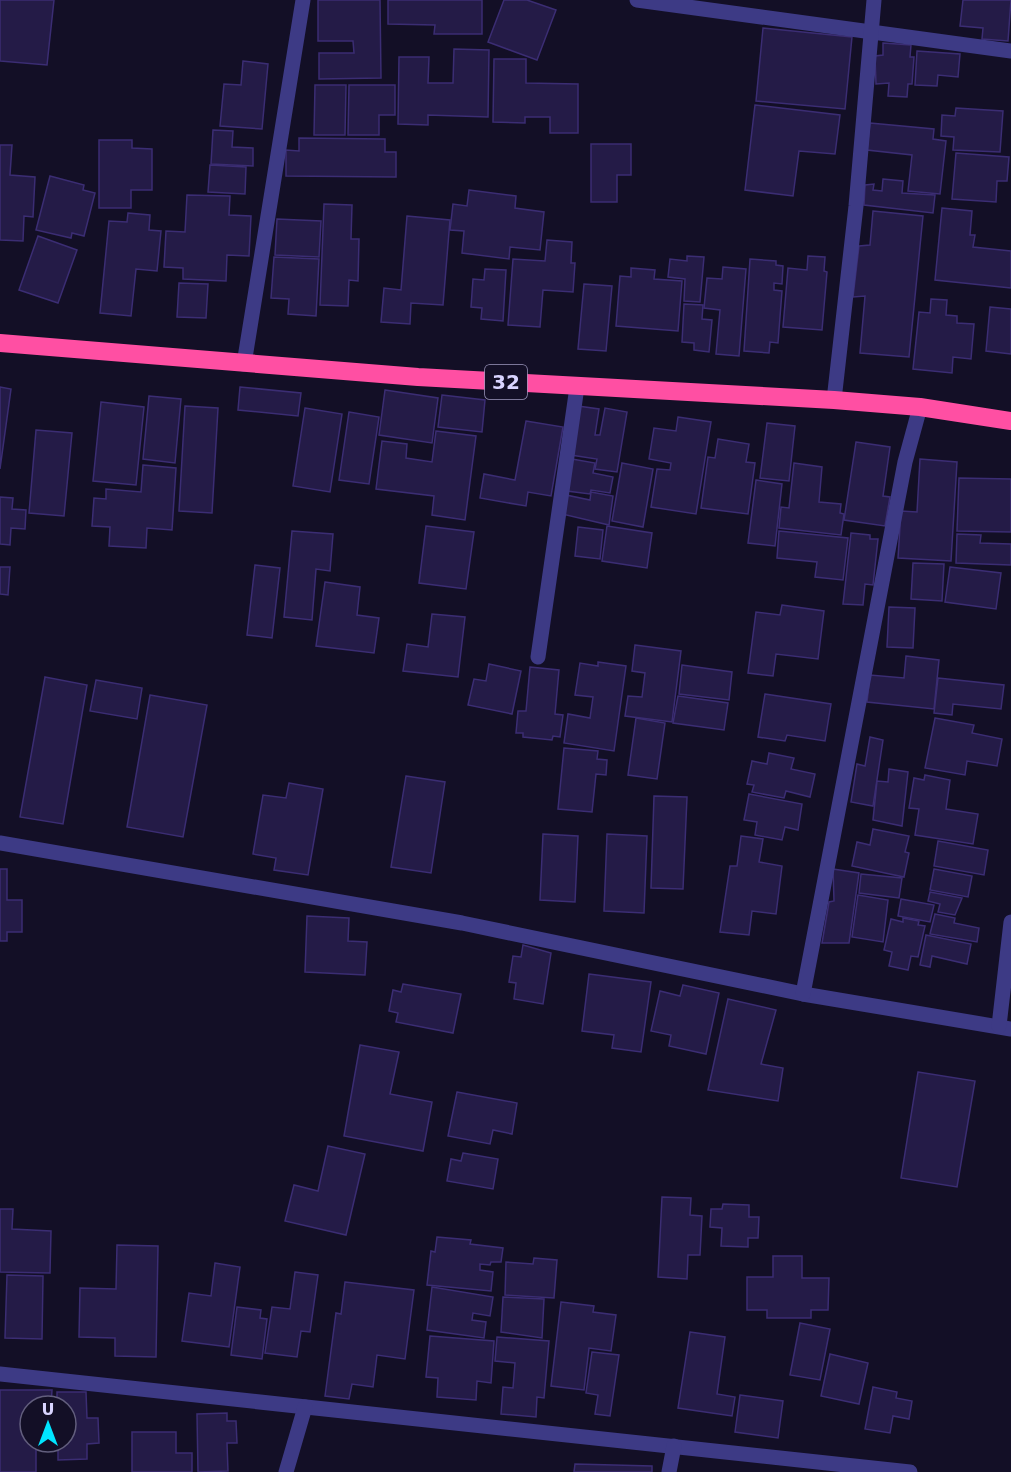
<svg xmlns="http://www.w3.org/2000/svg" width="1011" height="1472" font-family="'DejaVu Sans',sans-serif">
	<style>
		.building { fill: #241b47; stroke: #3b2d73; stroke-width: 1.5 }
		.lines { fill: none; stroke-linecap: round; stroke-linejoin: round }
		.street { stroke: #3d3a85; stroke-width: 15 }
		.highway { stroke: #ff4fa3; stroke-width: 18 }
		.labels { text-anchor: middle; stroke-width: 4.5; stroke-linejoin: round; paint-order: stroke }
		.shield { fill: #130f26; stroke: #9e99be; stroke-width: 1.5 }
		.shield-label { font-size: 20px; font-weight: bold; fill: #d9d4ff }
	</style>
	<rect width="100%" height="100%" fill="#130f26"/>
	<g class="building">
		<polygon points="0,0 54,0 47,65 0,61"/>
		<polygon points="318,0 380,0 381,78 319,79 319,53 354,53 353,41 318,41"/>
		<polygon points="388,0 482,0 482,34 434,34 435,25 388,24"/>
		<polygon points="504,0 527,0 556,10 537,60 488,42"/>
		<polygon points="963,0 1011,0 1008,41 982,39 983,28 960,26"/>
		<polygon points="763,28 852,37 845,109 756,101"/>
		<polygon points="883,43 911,45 910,57 914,57 912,84 908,84 907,97 888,96 889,83 876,84 875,56 883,55"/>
		<polygon points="454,49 489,50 488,117 428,115 428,125 398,124 399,57 429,57 428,83 453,83"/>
		<polygon points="917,51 960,54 958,77 938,75 937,86 915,85"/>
		<polygon points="494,59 526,59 526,83 578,84 578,133 550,133 550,117 525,117 525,123 493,122"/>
		<polygon points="243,61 268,64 262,129 220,126 224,84 241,85"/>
		<polygon points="315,85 346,85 345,135 314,135"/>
		<polygon points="349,85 395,85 395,115 379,115 379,135 348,135"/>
		<polygon points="755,105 840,115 835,154 799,151 793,196 745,190"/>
		<polygon points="956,108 1003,111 1000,152 953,150 954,137 941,136 942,115 955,116"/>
		<polygon points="870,123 934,129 933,139 946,141 940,194 908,191 912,155 867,150"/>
		<polygon points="213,130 233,131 232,147 253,148 253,166 211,164"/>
		<polygon points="299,138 385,139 385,152 396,152 396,177 286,176 286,150 299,151"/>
		<polygon points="99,140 132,140 132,148 152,149 152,190 131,190 131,208 99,208"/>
		<polygon points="591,144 631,144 631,175 617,175 617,202 591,202"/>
		<polygon points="0,145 12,145 10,175 35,177 33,217 24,216 23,241 0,240"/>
		<polygon points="956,153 1009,157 1007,181 997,181 996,202 952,199"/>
		<polygon points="210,165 246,167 245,194 208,192"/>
		<polygon points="50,176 84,185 83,190 95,193 84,236 72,233 71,238 36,230"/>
		<polygon points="883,179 903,181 902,193 935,195 933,213 864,205 865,185 874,184 873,190 882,191"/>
		<polygon points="469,190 516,196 515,208 544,212 540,250 510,247 509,259 462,253 464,231 450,230 453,204 467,206"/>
		<polygon points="187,195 230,196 229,215 251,216 249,256 227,255 226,281 183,279 183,268 164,267 166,231 185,232"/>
		<polygon points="324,204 352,205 351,239 359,239 358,281 349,280 348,306 320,305"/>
		<polygon points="942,208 972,211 970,235 975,235 973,247 1011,251 1011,288 935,280"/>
		<polygon points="873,211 923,216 909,357 860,353 865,296 853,297 859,246 870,245"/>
		<polygon points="128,213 150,215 149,230 161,231 157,271 136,269 131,316 100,313 109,221 127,222"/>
		<polygon points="407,216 450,220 443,305 411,303 410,324 381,322 384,288 401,290"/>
		<polygon points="277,219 321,221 319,257 275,255"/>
		<polygon points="38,236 77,250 58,303 19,290"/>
		<polygon points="547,240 572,242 571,263 575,263 573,292 543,290 540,327 508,325 513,259 545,261"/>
		<polygon points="687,256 704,257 700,302 684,301 685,279 668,277 670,259 687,261"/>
		<polygon points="808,256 825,257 824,271 827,272 822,330 783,327 788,268 807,270"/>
		<polygon points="274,257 319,259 316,316 288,314 289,299 271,298"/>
		<polygon points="750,259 776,261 776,265 783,266 782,284 774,283 774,290 782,291 778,343 770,342 769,353 744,351"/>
		<polygon points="723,267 746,269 739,356 716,354 720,310 704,308 707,278 722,279"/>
		<polygon points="631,268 655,270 654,279 682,281 678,331 616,326 620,276 631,277"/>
		<polygon points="485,269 506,270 503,321 481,319 482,308 471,307 473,279 484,280"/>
		<polygon points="179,283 208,284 206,318 177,317"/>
		<polygon points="584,284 612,286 606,351 578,349"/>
		<polygon points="931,299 947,300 946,315 957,316 957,323 974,324 971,359 953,357 952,373 913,369 919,312 930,313"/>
		<polygon points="684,304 703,305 702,319 712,320 709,352 694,350 694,343 682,342"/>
		<polygon points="990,307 1011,309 1011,354 986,351"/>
		<polygon points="0,387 11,389 0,469"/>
		<polygon points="240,387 301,393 298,416 238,410"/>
		<polygon points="385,390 438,398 432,443 379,435"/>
		<polygon points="442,395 485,400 482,432 438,427"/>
		<polygon points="149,396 181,399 175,463 143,459"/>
		<polygon points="101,402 144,407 136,485 93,481"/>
		<polygon points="185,406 218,408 212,513 179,511"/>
		<polygon points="578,406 599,409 595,435 600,435 605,408 627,412 617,472 595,469 597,459 571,455"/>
		<polygon points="305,408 342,414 330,492 293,486"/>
		<polygon points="349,412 379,417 369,484 339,480"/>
		<polygon points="678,417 711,422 696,514 651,507 657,469 670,470 671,463 649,459 654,428 676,431"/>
		<polygon points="526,421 563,427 551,496 528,492 526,506 480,498 484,474 515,480"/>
		<polygon points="767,423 795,426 789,481 760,478"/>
		<polygon points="36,430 72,433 64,516 29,513"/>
		<polygon points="436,431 476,436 465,520 432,515 434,496 376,489 382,441 407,444 406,458 432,462"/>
		<polygon points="718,439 749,444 746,462 755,463 748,514 701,508 708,457 715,458"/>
		<polygon points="856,442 890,447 883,496 890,497 885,526 844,520"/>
		<polygon points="572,459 595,463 593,473 613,477 610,493 591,490 590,494 567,491"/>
		<polygon points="920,459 957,462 951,561 898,558 901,511 917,512"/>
		<polygon points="622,463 653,469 643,527 612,521"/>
		<polygon points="794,463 822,467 819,502 841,504 840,513 844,514 841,535 779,528 781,507 789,508"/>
		<polygon points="143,465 176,468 172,530 147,528 146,548 109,546 110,527 92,526 94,498 106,499 106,489 141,492"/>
		<polygon points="959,478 1011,479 1011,532 957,531"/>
		<polygon points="756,480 782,484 775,546 748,543"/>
		<polygon points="591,492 613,496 609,525 562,514 566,495 590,500"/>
		<polygon points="0,497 13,498 12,509 26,510 25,529 11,528 10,545 0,544"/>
		<polygon points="426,526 474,532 466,589 419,583"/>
		<polygon points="607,526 652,533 647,568 602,561"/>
		<polygon points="578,527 603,530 600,559 575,556"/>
		<polygon points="292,531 333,534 330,571 316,569 312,620 284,617"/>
		<polygon points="779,531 848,538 843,580 815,577 817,562 777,558"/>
		<polygon points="851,533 870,535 870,539 878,539 873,585 865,584 863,605 843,604"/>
		<polygon points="957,534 981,535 980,543 1011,544 1011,565 956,563"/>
		<polygon points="913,563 944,564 942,601 911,599"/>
		<polygon points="255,565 280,568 272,638 247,635"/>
		<polygon points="0,567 10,567 8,595 0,594"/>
		<polygon points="950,567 1001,573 996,609 945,602"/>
		<polygon points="325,582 360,587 357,615 379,618 374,653 316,646"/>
		<polygon points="782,605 824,611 818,659 776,654 773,676 748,673 756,612 780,615"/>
		<polygon points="889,607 915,608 913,648 887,647"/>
		<polygon points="432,614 465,617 458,677 403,671 407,644 428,647"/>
		<polygon points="635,645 681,651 672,722 625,716 628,696 642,697 645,673 632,671"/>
		<polygon points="906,656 939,660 934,709 867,702 870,675 904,678"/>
		<polygon points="598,662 626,666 614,751 564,743 568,714 590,718 593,697 575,695 580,663 598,666"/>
		<polygon points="489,664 521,671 512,714 468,705 474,679 486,681"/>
		<polygon points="682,665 732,672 729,700 679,694"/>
		<polygon points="530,667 559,670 555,714 563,715 560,737 553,736 552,740 523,737 523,733 516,733 518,711 526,711"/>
		<polygon points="45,677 87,685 63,824 20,817"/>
		<polygon points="938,678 1004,685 1001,709 953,704 952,715 934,713"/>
		<polygon points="96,680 142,688 137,719 90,711"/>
		<polygon points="765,694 831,704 825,741 787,735 785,741 758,737"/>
		<polygon points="150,695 207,705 183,837 127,827"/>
		<polygon points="678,696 728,703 724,730 673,723"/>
		<polygon points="636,718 665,723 657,779 628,775"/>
		<polygon points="935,718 974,725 972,733 1002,739 997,766 967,761 965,775 925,768"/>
		<polygon points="870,737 883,740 873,806 851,802 857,764 865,766"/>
		<polygon points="564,748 598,751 597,759 607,760 606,775 596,774 592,812 558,809"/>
		<polygon points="769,753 794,758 791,769 815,774 810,797 786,791 784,798 752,792 754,785 747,784 752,761 767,764"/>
		<polygon points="889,769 908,772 902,826 873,820 877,781 888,782"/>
		<polygon points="925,775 950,780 946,809 978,814 973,844 915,835 919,809 909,808 914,778 924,780"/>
		<polygon points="406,776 445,782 431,873 391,867"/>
		<polygon points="289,783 323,789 308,875 274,870 276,858 253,854 263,795 286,798"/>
		<polygon points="749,794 802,804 798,830 785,827 782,840 755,835 757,822 744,820"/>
		<polygon points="654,796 687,797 683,889 651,888"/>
		<polygon points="873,829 909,836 905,852 909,853 904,877 852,866 857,842 870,845"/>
		<polygon points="543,834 578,836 575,902 540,900"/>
		<polygon points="607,834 647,836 644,913 604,911"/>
		<polygon points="741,836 763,839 759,862 782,866 776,914 752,911 749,935 720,932 730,866 737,866"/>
		<polygon points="938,841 988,850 984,875 934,866"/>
		<polygon points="0,869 7,869 7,900 22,900 22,932 7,932 7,941 0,941"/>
		<polygon points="833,869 859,873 849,943 822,943 829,902 834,901"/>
		<polygon points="934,869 972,876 968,897 930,890"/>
		<polygon points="861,874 902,878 899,898 859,893"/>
		<polygon points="930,892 962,898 955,915 938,912 940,904 928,901"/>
		<polygon points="858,895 888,900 883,942 852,937"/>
		<polygon points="901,899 934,905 930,922 898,916"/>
		<polygon points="935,914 955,918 954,923 979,928 977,942 930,934"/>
		<polygon points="307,916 349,918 348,941 367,942 365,975 305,972"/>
		<polygon points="903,918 919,921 918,925 925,926 918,957 911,956 908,970 889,966 892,952 884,950 891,919 903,922"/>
		<polygon points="926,935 971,944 967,964 932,956 930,967 920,965"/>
		<polygon points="523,945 551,953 543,1004 514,999 516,983 509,982 513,956 521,957"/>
		<polygon points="589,974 651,982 641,1052 612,1048 614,1035 582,1031"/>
		<polygon points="403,984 461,994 453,1033 396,1022 398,1013 389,1011 393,990 401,992"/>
		<polygon points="683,985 719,993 706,1054 669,1046 671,1035 651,1031 660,991 680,996"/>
		<polygon points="728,999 776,1010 761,1064 783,1068 778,1101 708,1090"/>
		<polygon points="360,1045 399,1052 390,1094 432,1102 423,1151 344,1136"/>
		<polygon points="918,1072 975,1081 957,1187 901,1178"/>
		<polygon points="457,1092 517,1103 512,1134 493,1130 490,1144 448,1136"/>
		<polygon points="328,1146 365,1154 346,1235 285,1221 294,1185 318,1191"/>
		<polygon points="463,1153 498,1159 493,1189 447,1181 451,1159 461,1161"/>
		<polygon points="662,1197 691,1198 690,1215 702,1216 700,1255 688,1255 687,1279 658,1277"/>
		<polygon points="723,1204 749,1205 749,1217 759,1217 758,1238 748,1238 748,1247 721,1246 722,1228 710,1227 711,1209 722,1209"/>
		<polygon points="0,1209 13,1209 12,1229 51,1231 50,1273 0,1272"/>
		<polygon points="437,1237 471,1240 470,1244 503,1248 501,1262 491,1262 490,1265 480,1264 480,1270 493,1272 491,1291 427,1285 431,1251 435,1252"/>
		<polygon points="117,1245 158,1246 156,1357 115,1356 115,1338 79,1337 80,1288 116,1289"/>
		<polygon points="773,1256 802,1256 802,1278 829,1278 828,1310 811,1310 811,1318 767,1318 767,1310 747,1310 747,1277 773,1277"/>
		<polygon points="534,1258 557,1260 554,1298 505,1295 506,1262 533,1264"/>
		<polygon points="215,1263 240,1267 229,1347 182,1341 189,1293 211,1296"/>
		<polygon points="295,1272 318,1275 310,1332 301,1331 297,1357 265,1353 272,1307 290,1309"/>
		<polygon points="7,1275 43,1276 42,1339 5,1338"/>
		<polygon points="345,1282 414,1290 405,1359 377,1355 373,1387 352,1384 349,1399 325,1396 336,1313 341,1314"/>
		<polygon points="432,1287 493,1297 490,1316 473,1313 472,1320 486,1322 484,1338 427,1330"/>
		<polygon points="503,1297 544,1299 542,1338 501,1332"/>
		<polygon points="561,1302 594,1306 593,1312 616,1315 611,1351 589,1348 584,1390 551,1386"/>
		<polygon points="237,1307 261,1310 260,1318 267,1319 262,1359 231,1355"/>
		<polygon points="800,1323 830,1329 820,1380 790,1375"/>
		<polygon points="690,1332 725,1337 717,1394 735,1397 732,1416 678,1408"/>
		<polygon points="430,1336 494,1341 491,1383 477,1381 476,1400 437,1397 438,1378 426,1377"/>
		<polygon points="497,1337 549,1341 544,1398 537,1397 536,1417 501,1414 503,1387 513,1388 515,1363 495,1361"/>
		<polygon points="592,1352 619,1355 610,1416 595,1414 598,1395 586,1393"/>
		<polygon points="830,1354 868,1363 859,1404 821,1396"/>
		<polygon points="873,1387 897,1392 896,1398 912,1401 909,1419 893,1416 890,1433 865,1429"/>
		<polygon points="0,1390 52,1390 51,1406 30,1406 30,1442 36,1442 36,1472 0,1472"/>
		<polygon points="57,1392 86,1392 87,1418 98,1418 99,1443 87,1444 87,1459 58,1460 58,1442 66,1442 66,1406 57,1406"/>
		<polygon points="740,1395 783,1401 778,1438 735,1432"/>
		<polygon points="227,1413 227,1421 236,1421 237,1443 227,1443 228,1471 198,1472 197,1414"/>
		<polygon points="132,1432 176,1432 176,1453 192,1453 192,1472 132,1472"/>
		<polygon points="575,1464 652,1466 652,1472 574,1472"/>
	</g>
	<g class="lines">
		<g class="street">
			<polyline points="637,0 1011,51"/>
			<polyline points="244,364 303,0"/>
			<polyline points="834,400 856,206 874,0"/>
			<polyline points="538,657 577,387"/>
			<polyline points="0,843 462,923 803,994 1011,1029"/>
			<polyline points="803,994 905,462 920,407"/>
			<polyline points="999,1026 1011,922"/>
			<polyline points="0,1374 910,1472"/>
			<polyline points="286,1472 305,1407"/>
			<polyline points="669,1472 674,1446"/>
		</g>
		<polyline class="highway" points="0,343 418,377 834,400 920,407 1011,421"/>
	</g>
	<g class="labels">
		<rect class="shield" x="485" y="365" width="42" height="34" rx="4.5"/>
		<g class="shield-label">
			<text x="506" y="389">32</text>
		</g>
	</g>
	<g transform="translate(48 1424)"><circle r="28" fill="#130f26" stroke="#625e7d" stroke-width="1.5"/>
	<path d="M0-4.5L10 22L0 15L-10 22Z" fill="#00e5ff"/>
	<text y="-9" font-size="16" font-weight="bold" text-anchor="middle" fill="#d9d4ff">U</text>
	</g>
</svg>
